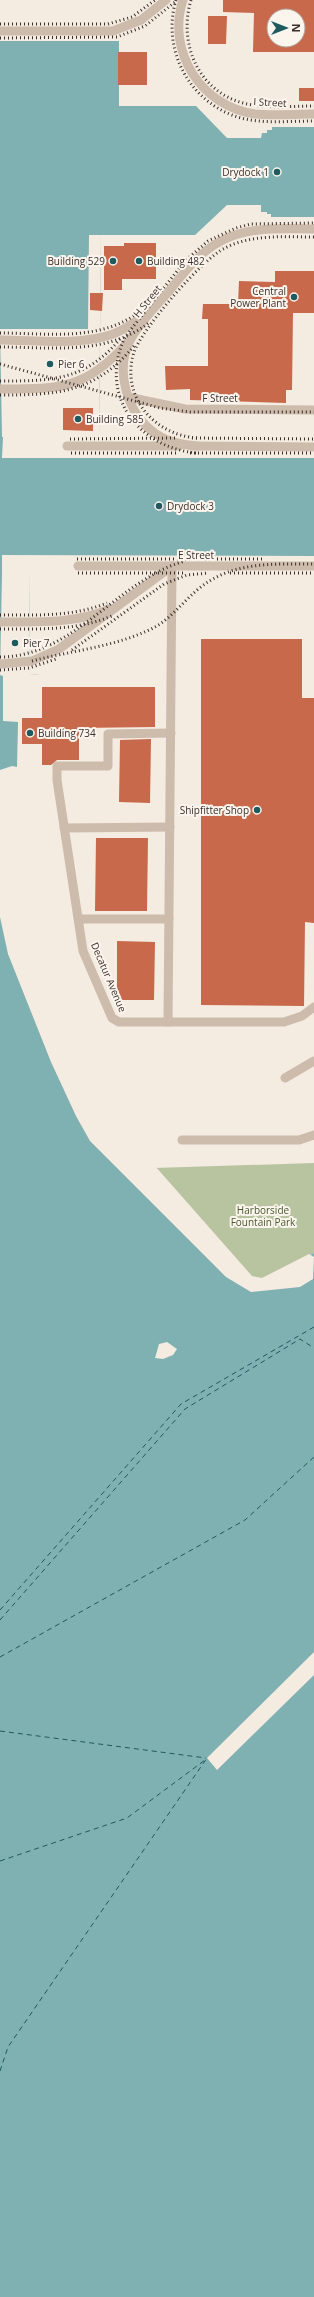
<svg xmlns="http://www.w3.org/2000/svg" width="314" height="2297" font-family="'Open Sans',sans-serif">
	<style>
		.green { fill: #b8c4a0 }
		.water { fill: #7fb0b2 }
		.pier { fill: #f4ebe1 }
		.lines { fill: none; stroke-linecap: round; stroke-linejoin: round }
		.ferry { stroke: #1f5a5e; stroke-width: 1; stroke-dasharray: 5 4; stroke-linecap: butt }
		.building { fill: #c8694b; fill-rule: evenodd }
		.lane { stroke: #cdbbac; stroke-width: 9 }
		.rail { stroke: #3b302b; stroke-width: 3; stroke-dasharray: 1 3; stroke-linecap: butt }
		.poi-dot { fill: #1f5a5e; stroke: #fbf5ee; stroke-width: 1.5 }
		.labels { text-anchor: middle; stroke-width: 4; stroke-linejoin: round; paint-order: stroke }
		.street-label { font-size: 10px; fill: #3b302b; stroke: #fbf5ee }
		.poi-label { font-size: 10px; fill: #3b302b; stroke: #fbf5ee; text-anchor: start }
		.park-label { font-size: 10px; fill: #4a5a2e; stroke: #fbf5ee }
	</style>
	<rect width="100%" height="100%" fill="#f4ebe1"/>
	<polygon class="green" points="314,1163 314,1253 262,1280 252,1278 154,1168"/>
	<polygon class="water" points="0,0 4,0 4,41 119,41 119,106 196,106 227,138 261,138 262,133 267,133 267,130 272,130 272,127 314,127 314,217 271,217 271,214 267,214 267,212 261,212 261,205 227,205 195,235 101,235 99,437 3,437 2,458 314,458 314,556 2,555 2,574 29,574 30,674 40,675 40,768 23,768 16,783 12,816 25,952 91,1111 247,1274 262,1280 314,1253 314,2297 0,2297"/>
	<g class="pier">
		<rect x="0" y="0" width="4" height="41"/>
		<polygon points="89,235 101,235 99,437 2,437 0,329 88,329"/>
		<polygon points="2,574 29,574 30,674 40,675 40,768 24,770 18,784 14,816 27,952 69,1029 93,1110 155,1166 252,1276 262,1278 309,1254 314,1257 313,1279 300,1287 251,1292 226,1277 90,1141 76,1116 51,1062 8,954 0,917 0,770 12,766 17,767 18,722 3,721 3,676 0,675"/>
		<polygon points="167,1342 177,1349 173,1355 163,1359 155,1358 159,1344"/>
		<polygon points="314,1652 314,1675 217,1770 207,1758"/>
	</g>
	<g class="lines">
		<g class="ferry">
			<polyline points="0,1610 181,1404 314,1327"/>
			<polyline points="0,1620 185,1409 300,1339 314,1348"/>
			<polyline points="0,1657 245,1520 314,1457"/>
			<polyline points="0,1731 206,1758"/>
			<polyline points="0,1861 127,1818 205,1760"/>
			<polyline points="0,2071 8,2047 207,1758"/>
		</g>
	</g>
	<g class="building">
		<path d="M223 0H314V52H253L254 13 223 12ZM274 16H298V40H274Z"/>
		<polygon points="208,16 227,16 226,44 208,44"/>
		<rect x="118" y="52" width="29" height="33"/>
		<rect x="299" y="88" width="15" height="13"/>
		<polygon points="124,243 156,243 156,279 122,279 122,290 104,290 104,246 124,246"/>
		<polygon points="275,271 314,271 314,313 293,313 292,390 286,390 286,403 190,400 190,389 166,390 165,366 208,366 208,319 202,319 203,304 238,304 239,281 275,282"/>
		<polygon points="90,293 103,293 102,311 90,310"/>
		<polygon points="63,408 93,408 93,431 63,430"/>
		<polygon points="201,639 302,639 302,698 314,698 314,923 305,922 304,1006 201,1005"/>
		<polygon points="42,687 155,687 155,727 79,728 79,760 57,760 51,765 42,765 42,744 22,744 22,718 42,718"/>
		<polygon points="151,739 150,803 119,802 120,740"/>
		<polygon points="96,838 148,838 147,911 95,911"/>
		<polygon points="117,941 155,942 154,1000 117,1000"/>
	</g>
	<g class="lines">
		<g class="lane">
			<path d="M183 0C166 52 202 107 255 114 274 116 295 114 314 114"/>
			<polyline points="0,31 113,31 141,20 166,0"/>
			<path d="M0 340C35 340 80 346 113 334 124 330 134 323 144 315"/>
			<path d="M0 389C60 389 85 390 128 342"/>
			<polyline points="128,397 185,409 314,410"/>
			<polyline points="67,446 179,446"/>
			<polyline points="191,446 314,447"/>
			<path d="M197 446C183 445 168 442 156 434 127 414 113 369 132 337 142 320 157 305 170 290 186 270 201 250 225 239 253 226 284 229 314 229"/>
			<polyline points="78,566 314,566"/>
			<path d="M0 622C37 622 75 624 110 609"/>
			<polyline points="0,664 32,661 59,649 172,566"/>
			<polyline points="171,733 108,734 108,766 57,766 57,780 83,951 112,1018 119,1022 284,1022 302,1016 314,1007"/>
			<polyline points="64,828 170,827"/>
			<polyline points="79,919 169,919"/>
			<polyline points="168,1022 172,566"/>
			<polyline points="285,1078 314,1061"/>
			<polyline points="182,1140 299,1140 314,1135"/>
		</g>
		<g class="rail">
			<path d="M176 0C161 50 190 104 241 118 264 124 290 121 314 121"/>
			<path d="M191 0C178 43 198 91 243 103 266 109 291 106 314 106"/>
			<polyline points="0,24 108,24 132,17 155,0"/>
			<polyline points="0,38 117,37 145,26 175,2"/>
			<path d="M0 333C47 333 100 342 139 312"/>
			<path d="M0 347C51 347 107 356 150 322"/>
			<polyline points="0,364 160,408 190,412 314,412"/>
			<path d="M0 381C51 381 85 381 120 339"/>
			<path d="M0 395C58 395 95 393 135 345"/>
			<polyline points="192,438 314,439"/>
			<path d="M197 438C154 435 120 396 134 352 142 329 202 259 225 248 252 234 284 237 314 237"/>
			<polyline points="70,439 178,438"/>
			<polyline points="71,453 176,453"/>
			<polyline points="190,453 314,453"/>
			<path d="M196 453C137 447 98 394 125 337L185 261 208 241 236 228 251 224 314 223"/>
			<polyline points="77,559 265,559"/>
			<polyline points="78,573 186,573"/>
			<polyline points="230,573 314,573"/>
			<path d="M0 615C36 615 73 617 107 603"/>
			<path d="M0 629C39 629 78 631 114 615"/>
			<polyline points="72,650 164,584 187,575 209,573"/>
			<path d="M0 657C74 657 117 580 185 561"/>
			<path d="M32 661C70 651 113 647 149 630 168 622 181 604 196 591 230 561 272 564 314 564"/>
			<polyline points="0,670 29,668 56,659"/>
		</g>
	</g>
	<g class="poi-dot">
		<circle cx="277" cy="172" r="4"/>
		<circle cx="113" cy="261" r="4"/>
		<circle cx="139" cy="261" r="4"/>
		<circle cx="294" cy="297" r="4"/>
		<circle cx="50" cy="364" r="4"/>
		<circle cx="78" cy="419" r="4"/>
		<circle cx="159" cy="506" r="4"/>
		<circle cx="15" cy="643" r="4"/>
		<circle cx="30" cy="733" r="4"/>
		<circle cx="257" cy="810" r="4"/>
	</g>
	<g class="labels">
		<g class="street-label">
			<text transform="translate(270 102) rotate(3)" y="4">I Street</text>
			<text transform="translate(147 301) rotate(-51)" y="4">H Street</text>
			<text x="220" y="402">F Street</text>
			<text x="196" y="559">E Street</text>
			<text transform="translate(109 977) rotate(67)" y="4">Decatur Avenue</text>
		</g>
		<g class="poi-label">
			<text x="269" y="176" text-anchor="end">Drydock 1</text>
			<text x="105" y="265" text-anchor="end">Building 529</text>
			<text x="147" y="265">Building 482</text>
			<text x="286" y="295" text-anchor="end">Central<tspan x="286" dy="12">Power Plant</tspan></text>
			<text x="58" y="368">Pier 6</text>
			<text x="86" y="423">Building 585</text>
			<text x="167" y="510">Drydock 3</text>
			<text x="23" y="647">Pier 7</text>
			<text x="38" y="737">Building 734</text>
			<text x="249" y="814" text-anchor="end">Shipfitter Shop</text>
		</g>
		<g class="park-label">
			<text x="263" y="1214">Harborside<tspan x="263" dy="12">Fountain Park</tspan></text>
		</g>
	</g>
	<g transform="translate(286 28) rotate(90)"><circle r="19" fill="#fbf5ee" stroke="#aea6a0"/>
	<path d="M0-3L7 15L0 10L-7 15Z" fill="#1f5a5e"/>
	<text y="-6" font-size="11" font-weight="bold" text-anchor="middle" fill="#3b302b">N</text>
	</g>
</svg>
